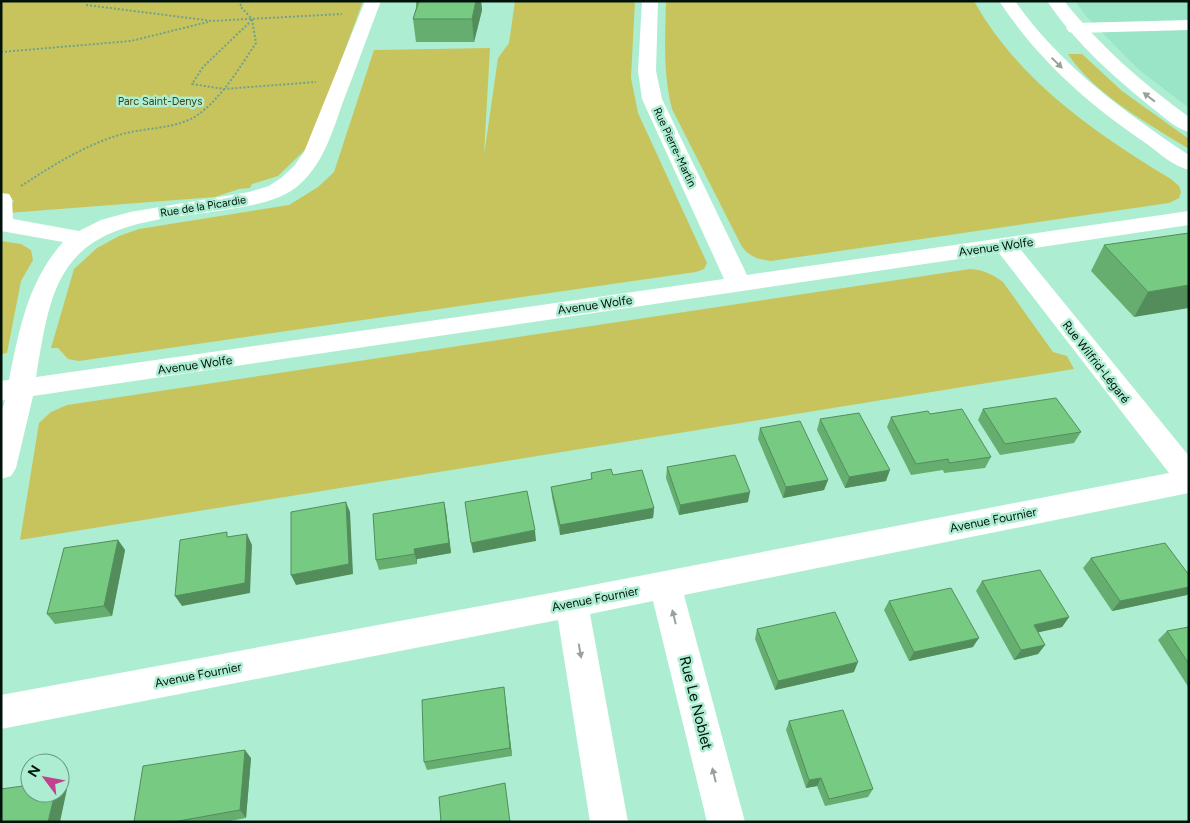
<svg xmlns="http://www.w3.org/2000/svg" width="1190" height="823" font-family="Figtree,sans-serif">
	<style>
		.built { fill: #9ae4c7 }
		.green { fill: #c7c45d }
		.lines { fill: none; stroke-linecap: round; stroke-linejoin: round }
		.path { stroke: #70a18d; stroke-width: 2; stroke-dasharray: 2 2; stroke-linecap: butt }
		.minor { fill: #fff; fill-rule: evenodd }
		.major { fill: #fff; fill-rule: evenodd }
		.wall { fill: #66ae70 }
		.shaded-wall { fill: #538d5b }
		.building { fill: #77ca82; stroke: #538d5b }
		.oneway { fill: #99a19d }
		.labels { text-anchor: middle; stroke-width: 5; stroke-linejoin: round; paint-order: stroke }
		.far-park-label { font-size: 11px; fill: #424114; stroke: #adeed3 }
		.far-street-label { font-size: 11px; fill: #00130b; stroke: #adeed3 }
		.street-label { font-size: 12px; fill: #00130b; stroke: #adeed3 }
		.near-street-label { font-size: 15px; fill: #00130b; stroke: #adeed3 }
	</style>
	<rect width="100%" height="100%" fill="#adeed3"/>
	<polygon class="built" points="1075,1 1189,1 1189,108 1138,69 1087,17"/>
	<g class="green">
		<polygon points="3,1 363,1 310,145 278,176 252,184 250,188 239,189 215,197 8,213 14,200 1,201 1,2"/>
		<polygon points="515,1 635,1 631,78 638,113 707,263 704,269 696,272 79,361 68,359 58,348 51,348 74,269 97,248 119,236 139,229 289,205 318,187 334,172 374,50 490,48 484,155 498,58 509,43"/>
		<path d="M666 1H974C1018 80 1095 133 1171 179L1179 186 1181 192 1179 198 1169 203 771 261C757 259 749 257 741 245L672 109C663 74 665 38 666 1Z"/>
		<path d="M1068 54H1082L1122 91 1189 139V149C1149 124 1094 94 1068 54Z"/>
		<polygon points="1,241 21,244 31,250 33,260 21,281 7,353 1,354"/>
		<path d="M970 269C984 270 992 274 1003 282L1053 352 1067 356 1074 369 20 540 39 423 51 412 67 405Z"/>
	</g>
	<g class="lines">
		<g class="path">
			<polyline points="86,5 212,21 342,14"/>
			<polyline points="252,20 203,67 192,84 224,89 316,82"/>
			<polyline points="1,52 131,41 208,22"/>
			<path d="M21 186C52 166 83 146 119 135 144 127 177 130 199 114 223 96 240 67 256 43L252 19 240 6 243 1"/>
		</g>
		<g class="minor">
			<path d="M365 1H381C369 32 358 63 346 94 334 125 326 161 300 184 282 201 253 205 230 209 203 214 177 215 151 221 56 240 50 293 36 377L724 279 642 99 638 71 642 1H658L656 71 662 99 747 275 1189 211V225L1021 250 1189 456V493L684 595 745 822H707L653 601 590 614 628 822H590L558 620 1 729V695L572 589 1169 473 999 253 33 396 16 468 11 476 1 479V414L5 400 1 401V381L9 380C19 330 28 281 63 242L1 231V193L9 194 12 199 13 219 79 231 101 220 130 212 249 192 269 186 281 178 294 166 304 152Z"/>
			<polygon points="1189,20 1189,30 1075,33 1069,32 1066,28 1069,24 1075,23"/>
		</g>
		<g class="major">
			<path d="M999 1H1015C1061 66 1123 111 1189 155V170C1173 166 1159 153 1147 144 1086 102 1041 63 999 1Z"/>
			<path d="M1047 1H1064C1100 46 1142 83 1189 117V132C1177 129 1166 119 1156 111 1116 79 1076 44 1047 1Z"/>
		</g>
	</g>
	<g class="wall">
		<polygon points="416,1 481,1 482,10 474,42 416,42 413,19 416,8"/>
		<polygon points="1189,233 1134,317 1091,271 1104,245"/>
		<polygon points="983,409 1081,432 1074,443 1000,455 978,420"/>
		<polygon points="930,414 991,457 985,468 944,473 943,470 911,475 887,427 891,417"/>
		<polygon points="820,419 886,481 845,488 817,430"/>
		<polygon points="760,428 828,480 824,490 783,498 758,439"/>
		<polygon points="667,467 748,502 679,515 666,478"/>
		<polygon points="591,473 613,475 654,508 653,518 560,535 552,497 551,487 591,480"/>
		<polygon points="446,512 451,553 417,559 417,564 379,570 376,560"/>
		<polygon points="118,540 125,550 112,616 55,624 47,614"/>
		<polygon points="1091,558 1189,575 1189,593 1187,595 1112,611 1083,568"/>
		<polygon points="982,581 1069,617 1062,627 1038,632 1045,645 1038,654 1014,660 976,591"/>
		<polygon points="889,601 973,647 909,661 884,610"/>
		<polygon points="1189,627 1189,688 1158,640 1167,631"/>
		<polygon points="757,629 854,672 775,690 755,639"/>
		<polygon points="505,696 512,756 427,770 424,762"/>
		<polygon points="789,721 873,789 868,797 825,806 817,786 806,788 786,730"/>
		<polygon points="251,758 246,818 225,822 134,822"/>
	</g>
	<g class="shaded-wall">
		<polygon points="475,1 481,1 482,10 474,42 472,19"/>
		<polygon points="1189,285 1189,308 1134,317 1148,292"/>
		<polygon points="890,470 886,481 845,488 849,477"/>
		<polygon points="828,480 824,490 783,498 786,487"/>
		<polygon points="750,492 748,502 679,515 680,505"/>
		<polygon points="346,502 350,512 353,574 296,585 291,575"/>
		<polygon points="444,502 446,512 451,553 417,559 417,564 414,549"/>
		<polygon points="654,508 653,518 560,535 560,525"/>
		<polygon points="535,530 536,541 473,553 471,543"/>
		<polygon points="247,534 252,545 250,593 182,606 175,596"/>
		<polygon points="118,540 125,550 112,616 104,606"/>
		<polygon points="1189,587 1189,593 1187,595 1112,611 1120,601"/>
		<polygon points="1069,617 1062,627 1027,635 1034,625"/>
		<polygon points="979,638 973,647 909,661 914,652"/>
		<polygon points="1045,645 1038,654 1014,660 1021,650"/>
		<polygon points="858,662 854,672 775,690 778,681"/>
		<polygon points="504,687 505,696 512,756 510,748"/>
		<polygon points="245,750 251,758 246,818 240,810"/>
		<polygon points="821,778 817,786 806,788 809,780"/>
		<polygon points="60,783 67,789 60,822 48,822 55,793 60,793"/>
	</g>
	<g class="building">
		<polygon points="419,1 476,1 472,19 413,19"/>
		<polygon points="1189,233 1189,285 1148,292 1104,245"/>
		<polygon points="1056,398 1081,432 1005,444 983,409"/>
		<polygon points="962,409 991,457 949,463 948,459 916,464 891,417 928,411 930,414"/>
		<polygon points="859,413 890,470 849,477 820,419"/>
		<polygon points="800,421 828,480 786,487 760,428"/>
		<polygon points="735,455 750,492 680,505 667,467"/>
		<polygon points="611,469 613,475 642,470 654,508 560,525 551,487 592,479 591,473"/>
		<polygon points="527,491 535,530 471,543 465,502"/>
		<polygon points="346,502 349,564 291,575 291,512"/>
		<polygon points="444,502 449,543 414,549 415,554 376,560 373,514"/>
		<polygon points="227,532 227,537 247,534 245,583 175,596 180,540"/>
		<polygon points="118,540 104,606 47,614 64,548"/>
		<polygon points="1165,543 1189,575 1189,587 1120,601 1091,558"/>
		<polygon points="1040,570 1069,617 1034,625 1045,645 1021,650 982,581"/>
		<polygon points="951,588 979,638 914,652 889,601"/>
		<polygon points="835,612 858,662 778,681 757,629"/>
		<polygon points="1189,627 1189,664 1167,631"/>
		<polygon points="504,687 510,748 424,762 422,700"/>
		<polygon points="843,710 873,789 829,799 821,778 809,780 789,721"/>
		<polygon points="245,750 240,810 173,822 134,822 143,766"/>
		<polygon points="505,783 510,822 441,822 439,797"/>
		<polygon points="30,785 30,793 55,793 48,822 1,822 1,789"/>
	</g>
	<defs><path id="oneway-solid" d="M-6-.8H1V-3.2L6.5 0L1 3.2V.8H-6Z" transform="scale(1.25)"/></defs>
	<g class="oneway">
		<use href="#oneway-solid" transform="translate(1057 63) rotate(44)"/>
		<use href="#oneway-solid" transform="translate(1149 97) rotate(-142)"/>
		<use href="#oneway-solid" transform="translate(674 617) rotate(-104)"/>
		<use href="#oneway-solid" transform="translate(580 651) rotate(80)"/>
		<use href="#oneway-solid" transform="translate(714 775) rotate(-104)"/>
	</g>
	<g class="labels">
		<g class="far-park-label">
			<text x="160" y="105">Parc Saint-Denys</text>
		</g>
		<g class="far-street-label">
			<text transform="translate(675 147) rotate(65)" y="4">Rue Pierre-Martin</text>
			<text transform="translate(203 206) rotate(-9)" y="4">Rue de la Picardie</text>
		</g>
		<g class="street-label">
			<text transform="translate(996 247) rotate(-8)" y="4">Avenue Wolfe</text>
			<text transform="translate(595 305) rotate(-8)" y="4">Avenue Wolfe</text>
			<text transform="translate(1096 362) rotate(52)" y="4">Rue Wilfrid-Légaré</text>
			<text transform="translate(195 365) rotate(-8)" y="4">Avenue Wolfe</text>
			<text transform="translate(993 520) rotate(-11)" y="4">Avenue Fournier</text>
			<text transform="translate(595 599) rotate(-11)" y="4">Avenue Fournier</text>
			<text transform="translate(198 675) rotate(-11)" y="4">Avenue Fournier</text>
		</g>
		<g class="near-street-label">
			<text transform="translate(696 703) rotate(76)" y="5">Rue Le Noblet</text>
		</g>
	</g>
	<rect width="1190" height="823" fill="none" stroke="#00130b" stroke-width="5"/>
	<g transform="translate(45 778) rotate(302)"><circle r="24" fill="#adeed3" stroke="#689683"/>
	<path d="M0-4L9 19L0 12L-9 19Z" fill="#c0418d"/>
	<text y="-8" font-size="14" font-weight="bold" text-anchor="middle" fill="#00130b">N</text>
	</g>
</svg>
